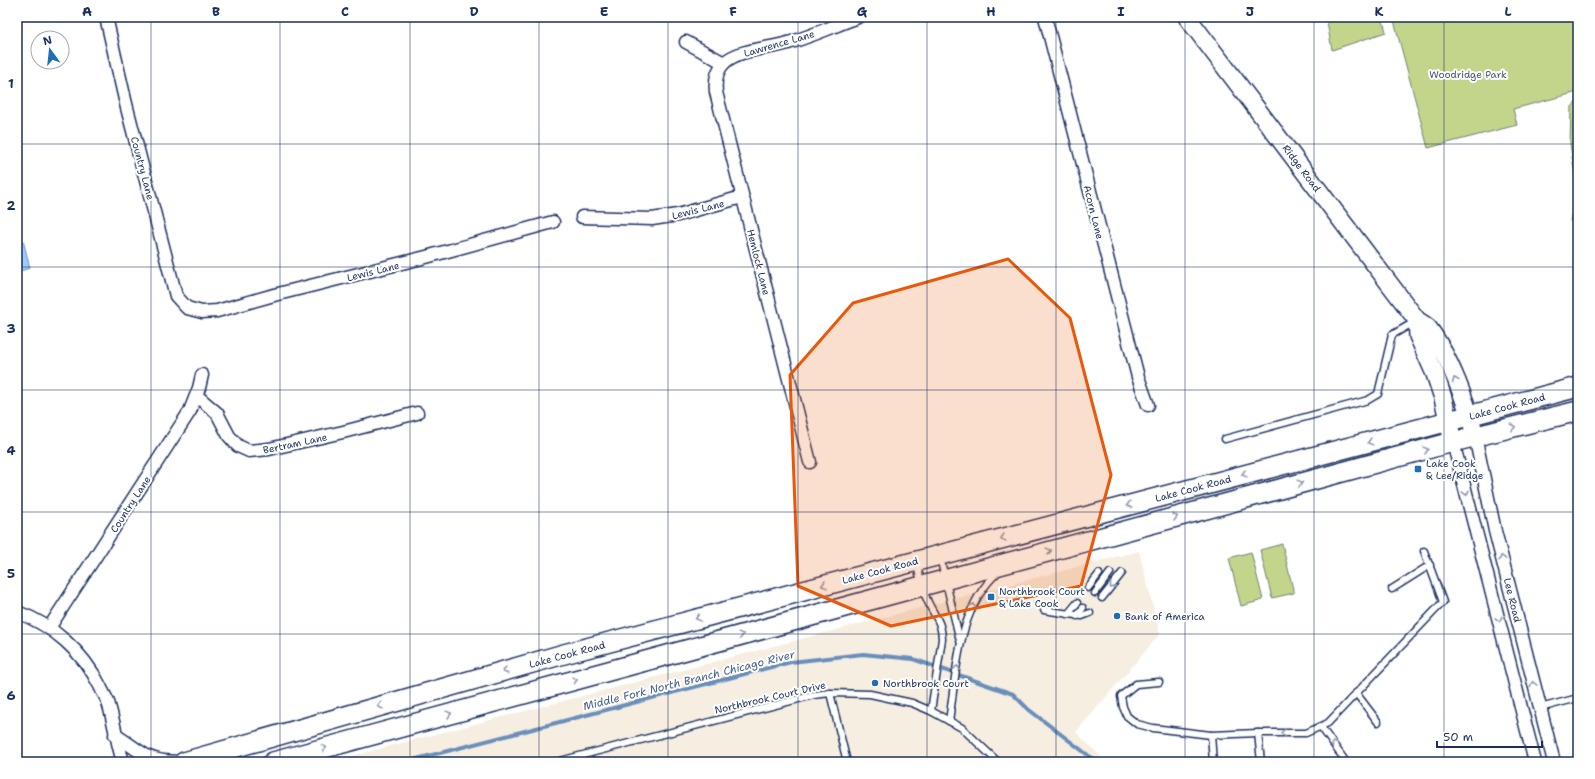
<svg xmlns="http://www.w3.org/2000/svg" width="1595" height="779" font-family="'Shantell Sans',sans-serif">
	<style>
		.built { fill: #f6eee0 }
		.green { fill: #c2d58b; stroke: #6e8274 }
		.water { fill: #9ecdfa; stroke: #6a8ebc }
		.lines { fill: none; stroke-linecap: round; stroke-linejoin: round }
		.stream { stroke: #6a8ebc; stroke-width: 4 }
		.lane-casing { stroke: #1b2f5e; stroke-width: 9 }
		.street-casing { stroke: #1b2f5e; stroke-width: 15 }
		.secondary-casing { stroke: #1b2f5e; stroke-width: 20 }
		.primary-casing { stroke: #1b2f5e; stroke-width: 22 }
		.lane { stroke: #fff; stroke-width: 6 }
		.street { stroke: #fff; stroke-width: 12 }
		.secondary { stroke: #fff; stroke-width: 17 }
		.primary { stroke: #fff; stroke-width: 19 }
		.oneway { stroke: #8d97ae }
		.marked { fill: #e8590c; fill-opacity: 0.2; stroke: #e8590c; stroke-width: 3; stroke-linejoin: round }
		.grid { fill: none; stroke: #1b2f5e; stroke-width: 1; stroke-opacity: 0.55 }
		.poi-dot { fill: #1f6fb2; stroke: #fff; stroke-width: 1.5 }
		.labels { text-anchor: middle; stroke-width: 4; stroke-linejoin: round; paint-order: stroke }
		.street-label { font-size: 10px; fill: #1b2f5e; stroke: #fff }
		.park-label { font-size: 10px; fill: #455869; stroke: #fff }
		.poi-label { font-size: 10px; fill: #1b2f5e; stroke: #fff; text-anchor: start }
		.water-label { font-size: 11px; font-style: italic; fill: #425e8d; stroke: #fff }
		.neatline { fill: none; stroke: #1b2f5e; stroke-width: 1.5 }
		.grid-label { font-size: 13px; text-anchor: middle; font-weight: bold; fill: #1b2f5e }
	</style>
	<rect width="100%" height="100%" fill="#fff"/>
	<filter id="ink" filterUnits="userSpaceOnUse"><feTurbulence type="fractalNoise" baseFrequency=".025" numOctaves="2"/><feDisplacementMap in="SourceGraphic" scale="8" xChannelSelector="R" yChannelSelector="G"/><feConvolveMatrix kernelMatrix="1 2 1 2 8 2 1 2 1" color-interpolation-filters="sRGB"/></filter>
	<g filter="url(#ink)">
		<polygon class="built" points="1139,551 1160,634 1076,732 1106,762 329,762"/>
		<g class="green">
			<polygon points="1326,17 1382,17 1386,32 1332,50"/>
			<polygon points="1393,17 1578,17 1578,92 1513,109 1517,125 1428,148"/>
			<polygon points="1578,100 1578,222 1570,221 1577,189 1570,144 1571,108"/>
			<polygon points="1282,544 1294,593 1272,598 1260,550"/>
			<polygon points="1251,552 1263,600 1241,606 1229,558"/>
		</g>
		<polygon class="water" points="23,240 30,268 17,272 17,241"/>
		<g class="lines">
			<polyline class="stream" points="405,762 791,662 863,654 913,659 1013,694 1028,709 1097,762"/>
			<g class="lane-casing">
				<g id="lane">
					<polyline points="1225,439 1368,400 1378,394 1392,335 1416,321"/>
					<polyline points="940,557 960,641"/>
					<path d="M916 563C920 575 922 590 928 602 935 618 941 619 942 639L931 711"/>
					<polyline points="1088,588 1099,574"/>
					<polyline points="1392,589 1430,565"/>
					<polyline points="1095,593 1110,573"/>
					<polyline points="1102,598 1122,573"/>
					<polyline points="1044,610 1082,616 1090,613"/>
					<polyline points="1068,614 1077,603"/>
					<polyline points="1077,616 1083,608"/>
					<polyline points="1159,682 1136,684 1121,696 1123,707 1127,716 1137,724 1153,728 1211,735 1258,733"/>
					<polyline points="830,693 847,762"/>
					<polyline points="1356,693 1378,722"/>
					<polyline points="1540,708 1578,698"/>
					<path d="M949 721C957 671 957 609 998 572"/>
					<polyline points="1321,727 1346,762"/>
					<polyline points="1211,735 1213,762"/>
					<polyline points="556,762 814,695 830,693 870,694 912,703 931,711 962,728 998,762"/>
					<polyline points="1261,762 1258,733 1306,733 1328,723 1443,602 1424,551"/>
				</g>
			</g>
			<g class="street-casing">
				<g id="street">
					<polyline points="106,17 126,104 176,296 187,308 202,312 217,311 274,295 426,257 553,222"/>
					<polyline points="1045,17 1138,377 1148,405"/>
					<polyline points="686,42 724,63"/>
					<polyline points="582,217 652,219 678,215 742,197"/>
					<polyline points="197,396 217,413 229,436 238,446 249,451 269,449 343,432 417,413"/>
					<polyline points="1475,436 1495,531 1554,762"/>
					<polyline points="1453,442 1535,762"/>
					<path d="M810 462 716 92C715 82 716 71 724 63 738 49 769 49 788 43 812 36 834 26 858 17"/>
					<path d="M17 612C53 625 83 652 100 686 102 691 106 697 108 702 114 722 117 742 123 762"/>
					<polyline points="49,628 190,411 199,388 202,375"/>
					<path d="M115 735C125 741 135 749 145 755 158 762 172 762 186 762"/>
				</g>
			</g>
			<g class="secondary-casing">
				<g id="secondary">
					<path d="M1187 17 1417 320C1421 323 1426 325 1429 329 1448 354 1468 405 1475 436"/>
					<polyline points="1417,320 1418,336 1435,374 1443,398 1453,442"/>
				</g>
			</g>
			<g class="primary-casing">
				<g id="primary">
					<polyline points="184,762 564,654 1578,387"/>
					<polyline points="273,762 1453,442 1578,411"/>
				</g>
			</g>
			<use href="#lane" class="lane"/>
			<use href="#street" class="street"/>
			<use href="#secondary" class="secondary"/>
			<use href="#primary" class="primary"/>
		</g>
		<defs><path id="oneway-chevron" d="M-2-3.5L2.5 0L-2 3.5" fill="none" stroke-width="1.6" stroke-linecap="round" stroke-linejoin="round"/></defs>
		<g class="oneway">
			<use href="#oneway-chevron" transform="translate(1455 380) rotate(-113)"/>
			<use href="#oneway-chevron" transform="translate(1513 427) rotate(-14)"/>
			<use href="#oneway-chevron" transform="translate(1370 442) rotate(165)"/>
			<use href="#oneway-chevron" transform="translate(1426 450) rotate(-15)"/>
			<use href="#oneway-chevron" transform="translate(1244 474) rotate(165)"/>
			<use href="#oneway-chevron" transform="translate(1300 483) rotate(-15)"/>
			<use href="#oneway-chevron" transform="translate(1466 493) rotate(76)"/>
			<use href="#oneway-chevron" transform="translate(1129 505) rotate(165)"/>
			<use href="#oneway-chevron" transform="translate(1175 517) rotate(-15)"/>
			<use href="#oneway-chevron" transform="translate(1003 538) rotate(165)"/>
			<use href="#oneway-chevron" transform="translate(1049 551) rotate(-15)"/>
			<use href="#oneway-chevron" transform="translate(1502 558) rotate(-104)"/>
			<use href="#oneway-chevron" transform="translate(824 585) rotate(165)"/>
			<use href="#oneway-chevron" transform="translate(1112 586) rotate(129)"/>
			<use href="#oneway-chevron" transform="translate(973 606) rotate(-63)"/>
			<use href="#oneway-chevron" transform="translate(698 618) rotate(165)"/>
			<use href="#oneway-chevron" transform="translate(1499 619) rotate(76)"/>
			<use href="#oneway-chevron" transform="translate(741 635) rotate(-15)"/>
			<use href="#oneway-chevron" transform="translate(957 668) rotate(-81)"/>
			<use href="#oneway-chevron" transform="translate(505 671) rotate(164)"/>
			<use href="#oneway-chevron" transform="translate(575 680) rotate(-15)"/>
			<use href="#oneway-chevron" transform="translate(1533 684) rotate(-104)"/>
			<use href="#oneway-chevron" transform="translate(380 706) rotate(164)"/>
			<use href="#oneway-chevron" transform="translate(449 714) rotate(-15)"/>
			<use href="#oneway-chevron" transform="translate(1283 733) rotate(179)"/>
			<use href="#oneway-chevron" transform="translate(1334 744) rotate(-126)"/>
			<use href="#oneway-chevron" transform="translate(324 748) rotate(-15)"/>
		</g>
	</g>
	<path class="marked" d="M1008 259 1070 318 1111 475 1081 586 891 626 798 586 790 375 853 303Z"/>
	<path class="grid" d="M151 17V762M280 17V762M410 17V762M539 17V762M668 17V762M798 17V762M927 17V762M1056 17V762M1185 17V762M1314 17V762M1444 17V762M17 144H1578M17 267H1578M17 390H1578M17 512H1578M17 634H1578"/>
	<g class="poi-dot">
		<rect x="1414" y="465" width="8" height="8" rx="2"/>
		<rect x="987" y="593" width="8" height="8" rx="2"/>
		<circle cx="1117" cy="616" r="4"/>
		<circle cx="875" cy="683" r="4"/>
	</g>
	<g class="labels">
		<g class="street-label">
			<text transform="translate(779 43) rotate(-16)" y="4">Lawrence Lane</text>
			<text transform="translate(143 168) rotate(75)" y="4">Country Lane</text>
			<text transform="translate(1302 168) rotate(53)" y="4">Ridge Road</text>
			<text transform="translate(698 209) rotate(-14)" y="4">Lewis Lane</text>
			<text transform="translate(1094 212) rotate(76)" y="4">Acorn Lane</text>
			<text transform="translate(759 262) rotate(76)" y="4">Hemlock Lane</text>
			<text transform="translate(373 271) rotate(-14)" y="4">Lewis Lane</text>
			<text transform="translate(1507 406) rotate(-15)" y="4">Lake Cook Road</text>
			<text transform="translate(295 443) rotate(-12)" y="4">Bertram Lane</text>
			<text transform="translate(1193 488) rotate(-15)" y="4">Lake Cook Road</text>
			<text transform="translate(130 504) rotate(-57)" y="4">Country Lane</text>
			<text transform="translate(880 570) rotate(-15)" y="4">Lake Cook Road</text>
			<text transform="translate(1513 600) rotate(76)" y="4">Lee Road</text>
			<text transform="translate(567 654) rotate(-15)" y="4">Lake Cook Road</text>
			<text transform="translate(770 697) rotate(-13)" y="4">Northbrook Court Drive</text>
		</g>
		<g class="park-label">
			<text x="1468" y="78">Woodridge Park</text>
		</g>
		<g class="poi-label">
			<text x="1426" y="467">Lake Cook<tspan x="1426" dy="12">&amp; Lee/Ridge</tspan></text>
			<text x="999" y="595">Northbrook Court<tspan x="999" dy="12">&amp; Lake Cook</tspan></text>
			<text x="1125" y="620">Bank of America</text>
			<text x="883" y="687">Northbrook Court</text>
		</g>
		<g class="water-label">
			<text transform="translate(689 680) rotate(-14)" y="4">Middle Fork North Branch Chicago River</text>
		</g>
	</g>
	<rect width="1595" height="779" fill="none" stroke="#fff" stroke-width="44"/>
	<g transform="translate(50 50) rotate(345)"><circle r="19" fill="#ffffff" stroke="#a4acbf"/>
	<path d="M0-3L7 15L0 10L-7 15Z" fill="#1f6fb2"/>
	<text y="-6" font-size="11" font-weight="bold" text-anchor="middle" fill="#1b2f5e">N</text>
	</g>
	<path d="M1437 741v6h105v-6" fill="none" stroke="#1b2f5e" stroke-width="2"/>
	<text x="1443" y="741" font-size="12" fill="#1b2f5e" stroke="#ffffff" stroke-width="3" paint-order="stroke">50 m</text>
	<rect x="22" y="22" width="1551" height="735" class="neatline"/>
	<g class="grid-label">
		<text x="87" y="16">A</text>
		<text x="216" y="16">B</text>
		<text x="345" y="16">C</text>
		<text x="474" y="16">D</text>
		<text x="604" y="16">E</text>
		<text x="733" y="16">F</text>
		<text x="862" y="16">G</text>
		<text x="991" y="16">H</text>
		<text x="1121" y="16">I</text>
		<text x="1250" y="16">J</text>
		<text x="1379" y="16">K</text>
		<text x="1508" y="16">L</text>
		<text x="11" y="88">1</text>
		<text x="11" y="210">2</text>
		<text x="11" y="333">3</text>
		<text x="11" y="455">4</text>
		<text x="11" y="578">5</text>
		<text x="11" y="700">6</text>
	</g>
</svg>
